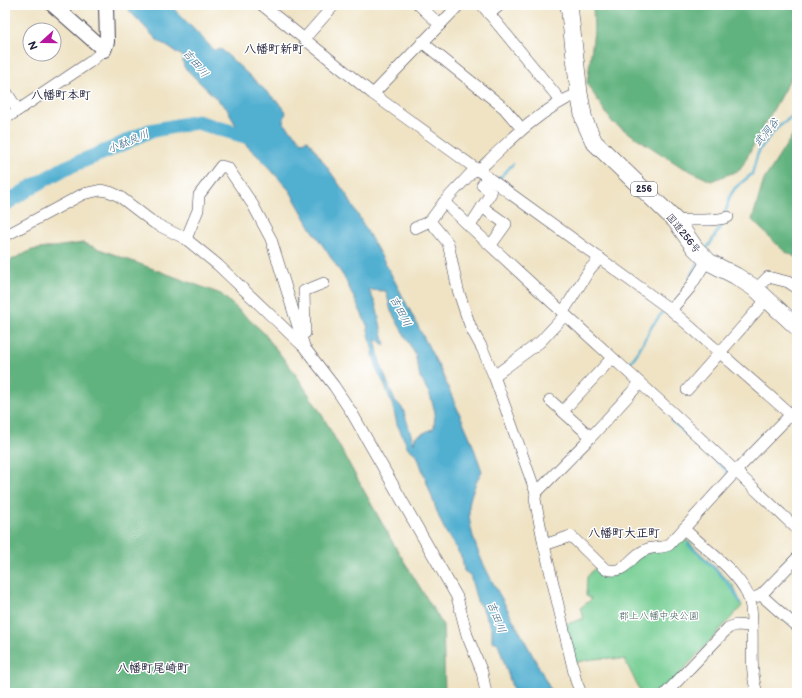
<svg xmlns="http://www.w3.org/2000/svg" width="802" height="698" font-family="'Balsamiq Sans','Klee One',sans-serif">
	<style>
		.green { fill: #77cf94; stroke: #4c7868 }
		.forest { fill: #61b27e; stroke: #426a5c }
		.water { fill: #51afd0; stroke: #3a6886; fill-rule: evenodd }
		.lines { fill: none; stroke-linecap: round; stroke-linejoin: round }
		.stream { stroke: #51afd0; stroke-width: 2.5 }
		.river { stroke: #51afd0; stroke-width: 15 }
		.minor-casing { stroke: #413f50; stroke-width: 12 }
		.major-casing { stroke: #413f50; stroke-width: 16 }
		.highway-casing { stroke: #413f50; stroke-width: 18 }
		.minor { stroke: #fff; stroke-width: 11 }
		.major { stroke: #fff; stroke-width: 14 }
		.highway { stroke: #fff; stroke-width: 17 }
		.labels { text-anchor: middle; stroke-width: 3; stroke-linejoin: round; paint-order: stroke }
		.shield { fill: #fff; stroke: #646476; stroke-width: 1 }
		.shield-label { font-size: 9px; font-weight: bold; fill: #22223b }
		.street-label { font-size: 10px; fill: #22223b; stroke: #fff }
		.park-label { font-size: 10px; fill: #405f5a; stroke: #fff }
		.water-label { font-size: 11px; font-style: italic; fill: #37617e; stroke: #fff }
		.quarter-label { font-size: 12px; font-weight: bold; fill: #22223b; stroke: #fff }
	</style>
	<rect width="100%" height="100%" fill="#fff"/>
	<filter id="ink" filterUnits="userSpaceOnUse"><feTurbulence type="fractalNoise" baseFrequency=".025" numOctaves="2"/><feDisplacementMap in="SourceGraphic" scale="8" xChannelSelector="R" yChannelSelector="G"/><feConvolveMatrix kernelMatrix="1 2 1 2 8 2 1 2 1" color-interpolation-filters="sRGB"/></filter>
	<filter id="wash" filterUnits="userSpaceOnUse"><feTurbulence type="fractalNoise" baseFrequency=".012" numOctaves="4" result="noise"/><feDisplacementMap in="SourceGraphic" scale="16" xChannelSelector="R" yChannelSelector="G"/><feGaussianBlur stdDeviation="0.9" result="paint"/><feColorMatrix in="noise" values="0 0 0 0 0 0 0 0 0 0 0 0 0 0 0 0 0 1.4 0 .05"/><feComposite in="paint" operator="in"/></filter>
	<g filter="url(#wash)">
		<rect width="100%" height="100%" fill="#efe3c4"/>
		<path class="green" d="M682 538 689 542 733 585 742 606 662 693H641L625 660C606 657 592 658 575 663L565 625 584 618 580 608 592 599 586 596 587 577 598 565 605 572Z"/>
		<g class="forest">
			<polygon points="593,5 797,5 797,46 790,79 740,170 711,181 680,166 612,122 587,84 594,31"/>
			<polygon points="797,128 797,258 784,251 752,220 764,180"/>
			<polygon points="83,243 221,294 263,332 294,372 321,413 393,543 443,625 445,693 5,693 5,263 32,250"/>
		</g>
		<path class="water" d="M125 5H170L215 51 221 49 282 106 286 112 283 122 302 142 308 140 346 194 389 270 441 371 471 440 482 471C477 480 469 497 469 508 469 541 486 570 502 599 518 630 537 661 552 693H514L498 643 492 641V629L484 612 477 601 470 575 464 571 462 558 447 534 440 520 417 455 408 448 397 424 393 407 383 381 377 371 367 325 344 277 311 228 290 191 261 159 245 144 228 110 184 67 182 56 157 40 126 7ZM369 290 386 291 391 311 415 354 420 377 430 395 435 412 434 428 415 437 414 444 403 409 394 399 380 363 375 338 385 346 376 305Z"/>
		<g class="lines">
			<g class="stream">
				<polyline points="497,181 513,164"/>
				<polyline points="725,214 730,196 735,188 752,174 757,156 760,149 776,129 791,117 797,109"/>
				<polyline points="706,250 723,223"/>
				<polyline points="690,277 698,261"/>
				<polyline points="628,365 636,355 652,326 662,313"/>
				<polyline points="672,421 727,471 728,473 726,475"/>
				<path d="M688 544C707 562 728 578 740 602"/>
			</g>
			<polyline class="river" points="5,204 30,188 65,168 109,150 149,131 197,122 259,140"/>
		</g>
	</g>
	<g filter="url(#ink)">
		<g class="lines">
			<g class="minor-casing">
				<g id="minor">
					<polyline points="262,5 373,94 671,310 797,420"/>
					<polyline points="419,5 440,25"/>
					<polyline points="482,5 561,101"/>
					<polyline points="489,14 500,5"/>
					<polyline points="304,39 334,5"/>
					<polyline points="422,42 504,108 522,129"/>
					<polyline points="5,90 18,110"/>
					<polyline points="373,94 459,5"/>
					<polyline points="5,119 90,62 104,50"/>
					<polyline points="475,169 444,202 430,221 448,243 458,290 466,314 471,328 482,348 494,376 536,493 535,499 544,545 576,681 581,693"/>
					<path d="M478 171C509 141 539 110 579 93"/>
					<path d="M444 202C560 312 681 418 797 529"/>
					<polyline points="482,207 506,224 491,245"/>
					<path d="M676 221C694 218 711 223 728 217"/>
					<polyline points="470,226 491,193 482,185 487,178"/>
					<polyline points="415,228 430,221"/>
					<polyline points="5,236 83,194 101,190 110,192 119,196 154,223 186,239 218,265 304,347 334,386 352,413 457,597 467,635 482,672 486,693"/>
					<polyline points="186,239 198,210 199,195 221,166 228,168 253,205 271,239 304,346"/>
					<polyline points="756,289 768,277 788,282 797,288"/>
					<polyline points="671,310 689,289 707,260"/>
					<polyline points="563,312 590,269 600,258"/>
					<polyline points="301,334 305,333 304,291 324,283"/>
					<polyline points="494,376 540,342 565,315"/>
					<polyline points="687,390 767,299"/>
					<polyline points="550,400 591,437"/>
					<polyline points="563,411 612,358"/>
					<polyline points="536,493 591,437 640,383"/>
					<path d="M684 529C705 548 736 570 748 595 752 604 752 616 752 626 753 648 750 671 757 693"/>
					<path d="M544 545 571 536 605 569C628 575 628 557 645 550 653 546 661 549 669 545L736 471 797 408"/>
					<polyline points="761,595 797,627"/>
					<polyline points="748,597 756,597 761,595 797,558"/>
					<polyline points="666,693 728,628 736,625 752,626"/>
				</g>
			</g>
			<g class="major-casing">
				<polyline id="major" points="53,5 104,50 107,42 106,5"/>
			</g>
			<g class="highway-casing">
				<polyline id="highway" points="569,5 579,93 584,120 594,142 676,221 695,248 709,262 736,276 756,289 797,327"/>
			</g>
			<use href="#minor" class="minor"/>
			<use href="#major" class="major"/>
			<use href="#highway" class="highway"/>
		</g>
	</g>
	<g class="labels">
		<rect class="shield" x="631" y="182" width="26" height="14" rx="3"/>
		<g class="shield-label">
			<text x="644" y="192">256</text>
		</g>
		<g class="street-label">
			<text transform="translate(684 233) rotate(51)" y="4">国道256号</text>
		</g>
		<g class="park-label">
			<text x="659" y="619">郡上八幡中央公園</text>
		</g>
		<g class="water-label">
			<text transform="translate(196 63) rotate(50)" y="4">吉田川</text>
			<text transform="translate(766 132) rotate(-50)" y="4">武洞谷</text>
			<text transform="translate(128 141) rotate(-23)" y="4">小駄良川</text>
			<text transform="translate(401 311) rotate(62)" y="4">吉田川</text>
			<text transform="translate(497 617) rotate(69)" y="4">吉田川</text>
		</g>
		<g class="quarter-label">
			<text x="274" y="53">八幡町新町</text>
			<text x="61" y="99">八幡町本町</text>
			<text x="624" y="537">八幡町大正町</text>
			<text x="153" y="672">八幡町尾崎町</text>
		</g>
	</g>
	<rect width="802" height="698" fill="none" stroke="#fff" stroke-width="20"/>
	<g transform="translate(42 42) rotate(249)"><circle r="19" fill="#ffffff" stroke="#a7a7b1"/>
	<path d="M0-3L7 15L0 10L-7 15Z" fill="#b5179e"/>
	<text y="-6" font-size="11" font-weight="bold" text-anchor="middle" fill="#22223b">N</text>
	</g>
</svg>
